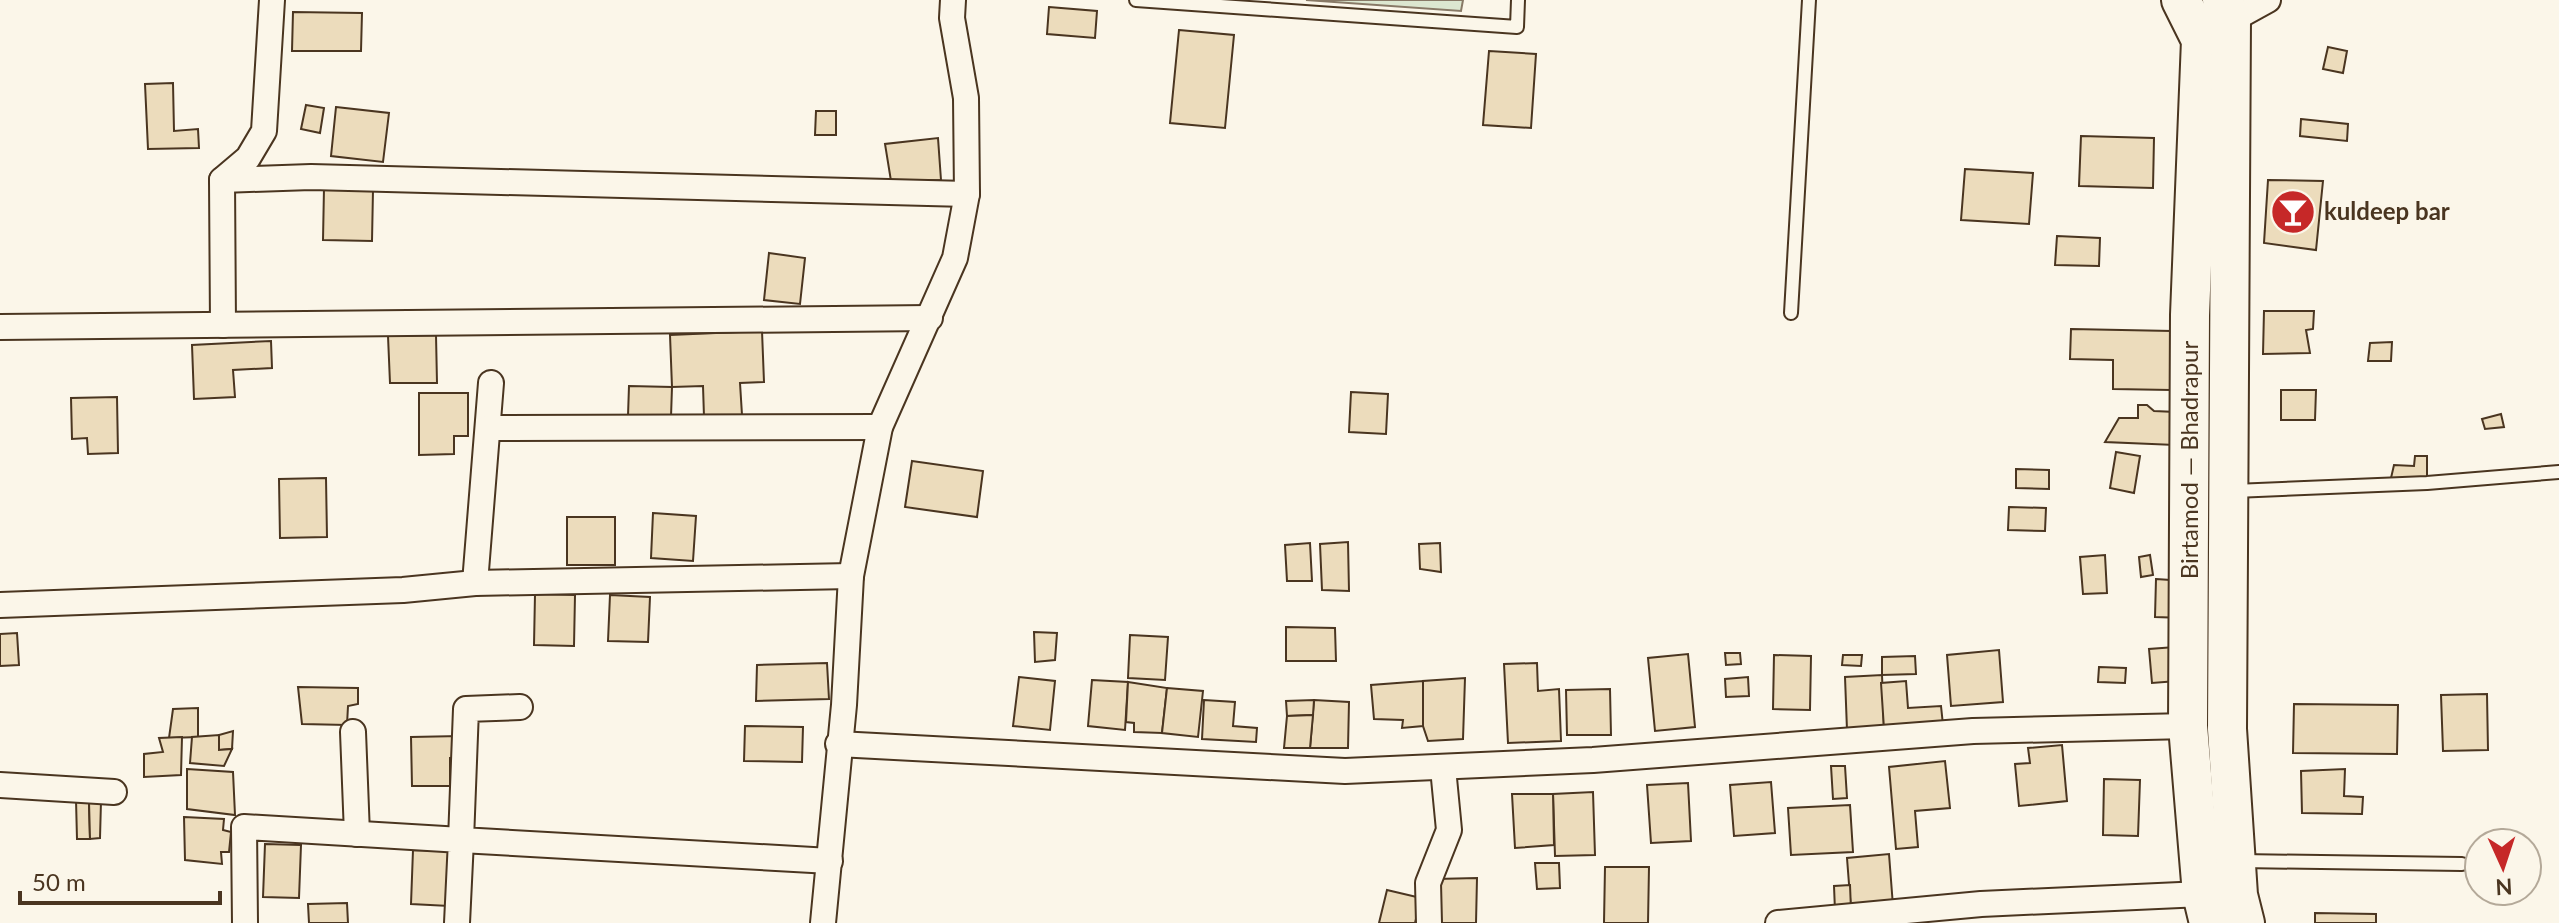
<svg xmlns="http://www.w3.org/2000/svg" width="2559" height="923" font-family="Lato,sans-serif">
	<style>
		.green { fill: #dce7d0; stroke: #887966; stroke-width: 2 }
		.building { fill: #ecdcbc; stroke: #4a3520; stroke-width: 2 }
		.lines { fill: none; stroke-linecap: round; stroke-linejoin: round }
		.lane-casing { stroke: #4a3520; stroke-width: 16 }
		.street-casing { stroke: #4a3520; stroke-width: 28 }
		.primary-casing { stroke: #4a3520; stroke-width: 42 }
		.lane { stroke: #fbf6e9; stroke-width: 12 }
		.street { stroke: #fbf6e9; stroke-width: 24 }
		.primary { stroke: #fbf6e9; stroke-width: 38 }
		.labels { text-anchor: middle; stroke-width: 6; stroke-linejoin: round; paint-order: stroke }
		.poi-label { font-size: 24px; font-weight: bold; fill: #4a3520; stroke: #fbf6e9; text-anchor: start }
		.street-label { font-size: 24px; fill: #4a3520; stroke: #fbf6e9 }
	</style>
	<rect width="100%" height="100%" fill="#fbf6e9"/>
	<polygon class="green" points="1306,0 1463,0 1461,11"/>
	<g class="building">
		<polygon points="1049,7 1097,11 1095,38 1047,34"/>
		<polygon points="293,12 362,13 361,51 292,51"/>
		<polygon points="1179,30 1234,35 1225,128 1170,123"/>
		<polygon points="2328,47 2347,51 2343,73 2323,69"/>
		<polygon points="1489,51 1536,54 1531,128 1483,125"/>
		<polygon points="173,83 174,131 198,129 199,148 148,149 145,84"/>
		<polygon points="306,105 324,108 320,133 301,129"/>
		<polygon points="336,107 389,113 383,162 331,156"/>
		<polygon points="816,111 836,111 836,135 815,135"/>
		<polygon points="2301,119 2348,124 2347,141 2300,136"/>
		<polygon points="2081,136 2154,138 2153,188 2079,186"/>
		<polygon points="938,138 941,180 891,181 885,144"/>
		<polygon points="1965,169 2033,173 2029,224 1961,220"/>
		<polygon points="2268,180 2323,181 2316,250 2264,243"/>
		<polygon points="324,188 373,190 372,241 323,240"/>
		<polygon points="2057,236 2100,238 2099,266 2055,265"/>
		<polygon points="769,253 805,258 800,304 764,300"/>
		<polygon points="2264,311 2314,311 2313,329 2306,330 2310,353 2263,354"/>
		<polygon points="2071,329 2172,331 2171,390 2113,389 2113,360 2070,359"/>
		<polygon points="762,331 764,382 740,383 742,415 704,417 703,386 672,387 670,335"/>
		<polygon points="436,335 437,383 390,383 388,336"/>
		<polygon points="271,341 272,368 233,370 235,397 194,399 192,345"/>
		<polygon points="2392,342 2391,361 2368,361 2370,343"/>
		<polygon points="629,386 672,387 671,417 628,416"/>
		<polygon points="2281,390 2316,390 2315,420 2281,420"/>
		<polygon points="1351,392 1388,394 1386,434 1349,432"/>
		<polygon points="419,393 468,393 468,436 454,436 454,454 419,455"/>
		<polygon points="117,397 118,453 88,454 87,438 72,439 71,398"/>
		<polygon points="2138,405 2147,405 2154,411 2176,412 2175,445 2105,442 2119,418 2138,418"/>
		<polygon points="2501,414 2504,427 2485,429 2482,419"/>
		<polygon points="2116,452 2140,456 2134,493 2110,488"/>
		<polygon points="2415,456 2427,456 2427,478 2391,478 2394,465 2414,466"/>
		<polygon points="912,461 983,471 977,517 905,507"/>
		<polygon points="2016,469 2049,470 2049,489 2016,488"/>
		<polygon points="326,478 327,537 280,538 279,479"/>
		<polygon points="2009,507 2046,508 2045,531 2008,530"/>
		<polygon points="653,513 696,516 693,561 651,558"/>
		<rect x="567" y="517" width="48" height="48"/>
		<polygon points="1348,542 1349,591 1322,590 1320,544"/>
		<polygon points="1310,543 1312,581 1287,581 1285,545"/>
		<polygon points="1440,543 1441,572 1420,569 1419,544"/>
		<polygon points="2105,555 2107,593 2083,594 2080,557"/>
		<polygon points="2150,555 2153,575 2141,577 2139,557"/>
		<polygon points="2156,579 2185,581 2184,618 2155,617"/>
		<polygon points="535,594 575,595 574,646 534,645"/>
		<polygon points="610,595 650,597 648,642 608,641"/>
		<polygon points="1286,627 1335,628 1336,661 1286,661"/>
		<polygon points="1034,632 1057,633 1055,660 1035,662"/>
		<polygon points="17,633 19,665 0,666 0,634"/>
		<polygon points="1130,635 1168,637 1165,680 1128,678"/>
		<polygon points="2175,647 2177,681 2152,683 2149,649"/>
		<polygon points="1999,650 2003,702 1951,706 1947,655"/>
		<polygon points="1725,653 1740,653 1741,664 1726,665"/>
		<polygon points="1688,654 1695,727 1655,731 1648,658"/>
		<polygon points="1774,655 1811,656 1810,710 1773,709"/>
		<polygon points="1843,655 1862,655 1861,666 1842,665"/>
		<polygon points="1915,656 1916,674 1882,675 1882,657"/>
		<polygon points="827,663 829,699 756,701 757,665"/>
		<polygon points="1537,663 1538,691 1559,689 1561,741 1508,743 1504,664"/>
		<polygon points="2099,667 2126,668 2125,683 2098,682"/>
		<polygon points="1882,675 1884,729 1847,730 1845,677"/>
		<polygon points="1019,677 1055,681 1050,730 1013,726"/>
		<polygon points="1748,677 1749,696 1726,697 1725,679"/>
		<polygon points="1465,678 1463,739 1428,741 1423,726 1423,681"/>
		<polygon points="1092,680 1128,682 1125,730 1088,726"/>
		<polygon points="1423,681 1423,726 1402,728 1403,720 1374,719 1371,685"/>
		<polygon points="1906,681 1908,708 1941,706 1943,725 1884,729 1881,683"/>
		<polygon points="1128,682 1167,688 1162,733 1134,732 1134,723 1126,722"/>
		<polygon points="298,687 358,688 358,704 348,706 347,725 302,724"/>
		<polygon points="1167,688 1203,691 1198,737 1162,733"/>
		<polygon points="1610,689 1611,735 1567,735 1566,690"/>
		<polygon points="2487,694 2488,750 2443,751 2441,695"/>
		<polygon points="1204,700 1235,702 1233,726 1257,728 1256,742 1202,739"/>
		<polygon points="1314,700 1349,702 1348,748 1310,748"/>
		<polygon points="1314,700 1313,715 1287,716 1286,701"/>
		<polygon points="2294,704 2398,705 2397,754 2293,753"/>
		<polygon points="198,708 198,737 169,738 173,709"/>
		<polygon points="1313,715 1310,748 1284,748 1287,716"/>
		<polygon points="745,726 803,727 802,762 744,761"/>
		<polygon points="233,731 232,749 219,750 219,735"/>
		<polygon points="219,735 219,750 232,749 224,766 190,763 192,737"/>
		<polygon points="460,736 460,758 450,758 450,786 412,786 411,737"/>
		<polygon points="182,737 181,775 144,777 144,754 163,752 159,738"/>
		<polygon points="2062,745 2067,801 2019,806 2015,764 2030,763 2028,748"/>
		<polygon points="1945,761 1950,808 1915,811 1918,847 1896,849 1889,767"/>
		<polygon points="1831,766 1845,766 1847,798 1833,799"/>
		<polygon points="187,769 233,772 235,815 187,809"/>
		<polygon points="2345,769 2344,796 2363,797 2362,814 2302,813 2301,771"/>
		<polygon points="2104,779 2140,780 2138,836 2103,835"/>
		<polygon points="1771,782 1775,833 1734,836 1730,785"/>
		<polygon points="1688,783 1691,841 1651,843 1647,785"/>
		<polygon points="1593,792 1595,855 1555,856 1553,794"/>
		<polygon points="1512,794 1553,794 1554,845 1515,848"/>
		<polygon points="76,800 89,802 90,839 77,839"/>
		<polygon points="101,801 100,838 90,839 89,802"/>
		<polygon points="1850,805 1853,852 1791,855 1788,808"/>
		<polygon points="184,817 224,819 223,830 231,832 229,852 221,852 222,864 185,860"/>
		<polygon points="265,844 301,845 299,898 263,897"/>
		<polygon points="413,850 451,851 449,906 411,904"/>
		<polygon points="1889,854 1893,906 1851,910 1847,858"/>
		<polygon points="1535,863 1559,863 1560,888 1537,889"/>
		<polygon points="1605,867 1649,867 1648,923 1604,923"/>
		<polygon points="1477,878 1476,923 1437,923 1436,879"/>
		<polygon points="1850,885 1851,910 1835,911 1834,886"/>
		<polygon points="1387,890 1421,898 1415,923 1379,923"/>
		<polygon points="347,903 348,923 309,923 308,904"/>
		<polygon points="2315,913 2376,914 2376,923 2315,923"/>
	</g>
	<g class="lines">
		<g class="lane-casing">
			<g id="lane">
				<polyline points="1136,0 1517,27 1518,0"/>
				<polyline points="1791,313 1809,0"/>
				<polyline points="2234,491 2427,483 2559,472"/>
				<polyline points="2241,861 2462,864"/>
			</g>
		</g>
		<g class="street-casing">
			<g id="street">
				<polyline points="272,0 264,131 248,158 222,180 311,177 967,194"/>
				<polyline points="2219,27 2268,0"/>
				<polyline points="222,180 223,325"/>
				<polyline points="0,327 930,318"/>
				<polyline points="491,383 475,583 851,576"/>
				<polyline points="488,428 880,427"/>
				<polyline points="0,605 403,590 475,583"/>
				<polyline points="520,707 466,709 461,840 830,861"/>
				<polyline points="353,732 357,834"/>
				<polyline points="838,744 1345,771 1593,760 1973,731 2188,726"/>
				<polyline points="0,785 114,792"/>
				<polyline points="245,923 244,827 461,840 457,923"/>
				<polyline points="823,923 844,705 851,576 880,427 955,258 967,194 966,98 952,18 953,0"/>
				<polyline points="1429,923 1428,883 1449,830 1443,768"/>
				<polyline points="1778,923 1981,904 2202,894"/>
			</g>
		</g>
		<g class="primary-casing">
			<g id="primary">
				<polyline points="2181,0 2201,40 2190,315 2188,726 2202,894 2209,923"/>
				<polyline points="2222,0 2231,19 2227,729 2238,895 2245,923"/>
			</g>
		</g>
		<use href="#lane" class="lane"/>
		<use href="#street" class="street"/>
		<use href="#primary" class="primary"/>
	</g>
	<defs>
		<g id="bar-disc" transform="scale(2.3)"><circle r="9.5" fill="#c62828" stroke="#fbf6e9"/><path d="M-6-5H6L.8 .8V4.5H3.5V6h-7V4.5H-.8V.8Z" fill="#fff"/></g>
	</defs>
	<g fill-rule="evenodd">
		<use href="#bar-disc" x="2293" y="212"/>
	</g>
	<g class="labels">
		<g class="poi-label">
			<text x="2324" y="220">kuldeep bar</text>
		</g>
		<g class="street-label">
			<text transform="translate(2190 460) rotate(-90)" y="8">Birtamod — Bhadrapur</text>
		</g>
	</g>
	<g transform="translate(2503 867) rotate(177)"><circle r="38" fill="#fbf6e9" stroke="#b4a999" stroke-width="2"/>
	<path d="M0-6L14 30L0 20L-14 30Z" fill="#c62828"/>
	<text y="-12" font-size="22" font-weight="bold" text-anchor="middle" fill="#4a3520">N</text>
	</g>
	<path d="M20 891v12h200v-12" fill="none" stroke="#4a3520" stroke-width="4"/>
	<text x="32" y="891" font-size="24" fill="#4a3520" stroke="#fbf6e9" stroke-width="6" paint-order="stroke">50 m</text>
</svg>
